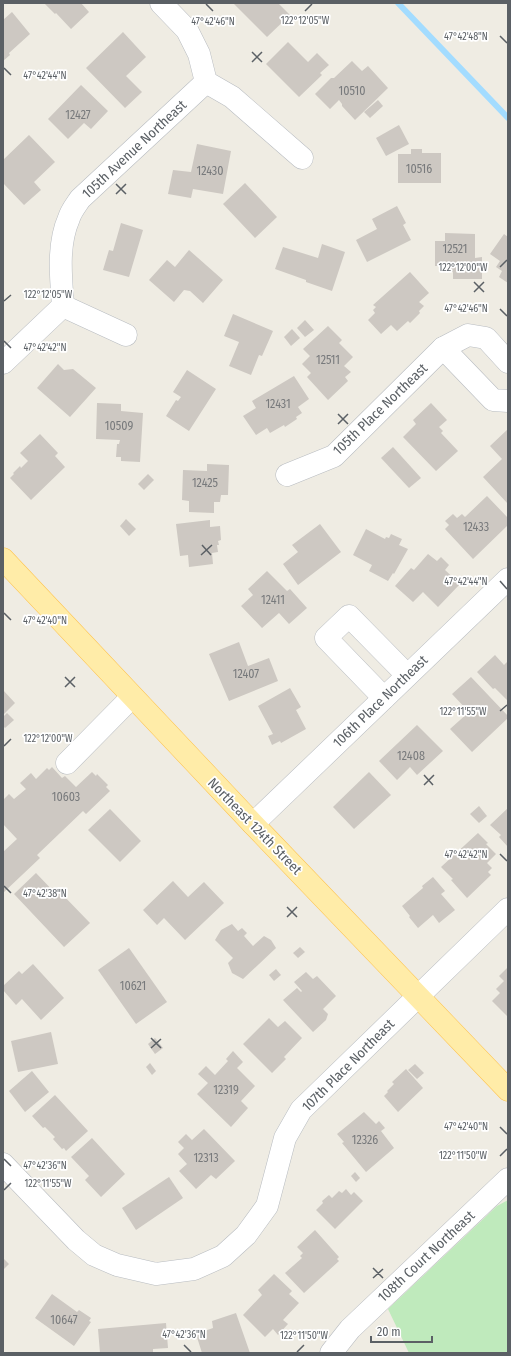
<svg xmlns="http://www.w3.org/2000/svg" width="511" height="1356" font-family="'Fira Sans Condensed',sans-serif">
	<style>
		.green { fill: #bfeabc }
		.lines { fill: none; stroke-linecap: round; stroke-linejoin: round }
		.stream { stroke: #a3dcff; stroke-width: 6 }
		.building { fill: #cdc8c2 }
		.minor-casing { stroke: #b8bcc1; stroke-width: 23 }
		.major-casing { stroke: #ffc34c; stroke-width: 23 }
		.minor { stroke: #fff; stroke-width: 22 }
		.major { stroke: #ffeca8; stroke-width: 22 }
		.ticks { fill: none; stroke: #5b6065; stroke-width: 1.5 }
		.labels { text-anchor: middle; stroke-width: 3.5; stroke-linejoin: round; paint-order: stroke }
		.number-label { font-size: 12px; fill: #787a7c }
		.street-label { font-size: 14px; fill: #5b6065; stroke: #fff }
		.ticks-label { font-size: 10px; text-anchor: middle; fill: #5b6065; stroke: #fff; stroke-width: 3.5; stroke-linejoin: round; paint-order: stroke }
	</style>
	<rect width="100%" height="100%" fill="#efece3"/>
	<polygon class="green" points="508,1200 508,1353 409,1353 388,1309 497,1206"/>
	<g class="lines">
		<polyline class="stream" points="398,3 508,118"/>
	</g>
	<g class="building">
		<polygon points="44,3 81,3 89,12 71,29 56,13 55,14"/>
		<polygon points="233,3 278,3 290,15 267,37"/>
		<polygon points="12,12 30,34 9,53 10,55 3,61 3,20"/>
		<polygon points="123,32 146,57 126,76 142,92 125,108 86,68"/>
		<polygon points="288,42 308,62 317,53 329,65 320,73 322,75 299,97 266,64"/>
		<polygon points="352,61 362,71 368,66 388,88 355,120 342,106 342,104 339,100 330,109 315,94 331,78 334,78"/>
		<polygon points="81,85 108,111 91,129 84,123 68,139 48,119"/>
		<polygon points="378,100 383,106 370,118 364,112"/>
		<polygon points="399,125 409,144 386,156 376,138"/>
		<polygon points="29,135 55,162 34,182 41,190 24,205 3,183 3,160"/>
		<polygon points="197,144 231,151 223,194 193,189 191,198 168,194 173,170 191,172"/>
		<polygon points="411,149 422,149 422,153 441,153 441,183 398,183 398,154 411,154"/>
		<polygon points="245,183 277,217 255,238 223,204"/>
		<polygon points="397,206 406,223 403,225 411,240 367,262 356,240 377,229 372,219"/>
		<polygon points="121,223 143,230 129,277 103,270 109,250 113,251"/>
		<polygon points="445,233 475,234 475,258 482,257 482,279 453,279 453,272 445,272 445,266 435,266 435,241 445,241"/>
		<polygon points="504,234 508,237 508,283 499,277 502,271 496,267 500,261 490,254"/>
		<polygon points="322,244 345,252 332,291 306,282 306,280 275,269 283,247 318,258"/>
		<polygon points="189,250 223,280 203,303 190,291 184,290 174,302 149,280 167,260 175,267"/>
		<polygon points="410,272 429,293 419,302 424,306 419,311 420,313 410,323 408,321 397,331 391,325 381,334 368,320 375,313 373,310 376,307 373,305"/>
		<polygon points="233,314 273,331 262,356 259,355 251,375 229,366 239,342 224,336"/>
		<polygon points="305,320 314,330 305,337 297,328"/>
		<polygon points="328,326 342,340 339,343 353,357 344,366 351,372 345,377 348,381 328,400 307,377 311,373 302,364 310,356 303,349"/>
		<polygon points="292,329 300,338 291,346 284,337"/>
		<polygon points="58,364 64,370 73,369 96,388 70,417 37,388"/>
		<polygon points="187,370 216,389 189,431 166,416 176,400 178,401 181,397 173,392"/>
		<polygon points="294,376 309,399 298,407 302,413 296,417 297,419 285,427 284,425 270,433 267,428 256,435 243,416 256,408 252,401"/>
		<polygon points="97,403 121,404 121,411 143,413 140,462 121,461 121,457 116,457 117,444 119,444 120,440 96,439"/>
		<polygon points="431,403 447,420 439,427 443,431 441,433 458,451 436,471 403,437 416,424 413,420"/>
		<polygon points="508,429 508,504 483,477 502,459 490,446"/>
		<polygon points="40,434 58,453 55,456 65,467 31,500 10,478 14,474 13,473 20,466 21,468 28,461 20,453"/>
		<polygon points="393,447 421,478 409,488 381,458"/>
		<polygon points="207,464 229,465 228,495 221,495 220,502 214,502 214,513 189,512 189,501 182,500 183,470 207,471"/>
		<polygon points="148,474 154,480 144,490 138,484"/>
		<polygon points="487,496 508,518 508,525 473,559 445,529 449,525 445,521 453,514 457,518 462,514 465,517"/>
		<polygon points="126,519 136,529 129,536 120,526"/>
		<polygon points="210,520 210,527 220,526 221,540 218,541 219,545 217,545 218,552 212,553 213,564 189,567 188,555 180,556 176,524"/>
		<polygon points="320,524 341,552 298,585 283,564 298,552 292,545"/>
		<polygon points="366,529 385,539 386,537 389,538 391,534 402,539 399,545 408,549 394,574 393,573 388,581 369,571 372,565 353,555"/>
		<polygon points="428,554 437,561 441,557 449,565 445,570 460,584 438,607 423,592 413,602 395,586 411,568 414,570"/>
		<polygon points="267,571 287,591 290,589 307,608 289,624 279,613 262,628 241,606 253,595 248,589"/>
		<polygon points="239,642 248,666 269,658 278,681 229,701 209,654"/>
		<polygon points="495,655 504,665 508,661 508,701 495,688 493,689 477,672"/>
		<polygon points="471,677 508,716 508,718 472,752 450,729 469,712 452,694"/>
		<polygon points="290,688 301,707 296,710 306,729 281,743 280,741 272,745 268,736 273,734 258,706"/>
		<polygon points="3,690 15,703 3,715"/>
		<polygon points="7,713 14,720 5,728 3,726 3,717"/>
		<polygon points="417,725 443,751 417,775 410,767 397,780 379,761"/>
		<polygon points="52,767 62,778 65,776 76,787 92,772 96,776 97,774 108,785 106,787 110,791 86,814 83,811 37,855 40,858 3,893 3,852 17,839 3,824 3,800 9,794 14,799 26,789 20,783 31,773 36,779 47,768 49,770"/>
		<polygon points="369,772 391,795 354,829 333,807"/>
		<polygon points="479,806 487,816 479,823 470,814"/>
		<polygon points="508,808 508,847 499,837 501,835 490,825"/>
		<polygon points="110,809 141,841 120,862 88,830"/>
		<polygon points="478,833 488,843 486,844 496,854 487,863 492,868 488,872 491,875 467,898 451,880 453,879 441,867"/>
		<polygon points="36,873 56,894 59,891 90,923 64,947 14,894"/>
		<polygon points="433,877 445,891 441,894 455,910 439,923 433,915 418,928 409,917 410,916 402,906 423,888 422,886"/>
		<polygon points="173,881 188,897 204,882 224,903 185,940 164,918 157,925 143,910"/>
		<polygon points="232,924 238,931 242,928 247,933 244,936 253,946 264,936 271,940 276,948 243,979 232,973 228,963 233,958 215,940 221,930"/>
		<polygon points="300,947 305,952 298,958 293,953"/>
		<polygon points="129,948 167,1002 136,1024 98,970"/>
		<polygon points="33,964 64,998 41,1020 22,999 16,1005 3,990 3,986 19,971 22,974"/>
		<polygon points="508,967 508,1017 492,1001 500,993 496,989 504,981 499,976"/>
		<polygon points="276,969 281,975 274,981 269,975"/>
		<polygon points="306,972 313,979 317,976 336,996 323,1009 328,1014 326,1020 313,1032 283,1000 297,988 301,992 302,991 294,982"/>
		<polygon points="269,1018 278,1027 285,1021 302,1038 284,1057 286,1059 272,1073 243,1044"/>
		<polygon points="51,1032 58,1064 18,1072 11,1041"/>
		<polygon points="155,1038 163,1048 155,1054 148,1044"/>
		<polygon points="233,1051 243,1062 237,1068 255,1086 241,1101 248,1108 231,1127 197,1094 208,1083 198,1074 206,1066 215,1075 228,1061 226,1059"/>
		<polygon points="150,1063 156,1071 152,1075 146,1067"/>
		<polygon points="415,1064 424,1073 417,1079 408,1070"/>
		<polygon points="406,1069 423,1088 398,1112 384,1096 388,1092 387,1091 394,1084 392,1082"/>
		<polygon points="32,1071 49,1092 25,1112 9,1091"/>
		<polygon points="55,1095 88,1131 66,1151 64,1148 62,1149 53,1139 55,1137 45,1127 43,1128 32,1116"/>
		<polygon points="364,1112 376,1124 379,1121 385,1128 381,1131 394,1148 366,1172 342,1143 344,1142 337,1134"/>
		<polygon points="204,1129 235,1161 216,1179 211,1175 196,1189 179,1171 187,1164 178,1154 184,1148 178,1142 186,1134 192,1140"/>
		<polygon points="92,1138 125,1174 101,1197 85,1180 89,1176 71,1157"/>
		<polygon points="355,1172 360,1178 356,1182 351,1176"/>
		<polygon points="169,1177 183,1198 136,1230 122,1208"/>
		<polygon points="346,1189 351,1195 354,1192 363,1201 335,1229 316,1210 323,1203 322,1201 329,1195 332,1198 339,1191 342,1193"/>
		<polygon points="315,1230 339,1257 337,1259 339,1261 304,1293 285,1273 302,1258 300,1256 303,1253 297,1247"/>
		<polygon points="3,1258 9,1264 3,1270"/>
		<polygon points="274,1274 292,1291 289,1294 299,1303 283,1320 288,1324 278,1335 273,1329 265,1337 243,1315 262,1295 258,1290"/>
		<polygon points="52,1294 77,1312 79,1310 91,1318 89,1321 91,1322 74,1346 35,1318"/>
		<polygon points="236,1313 250,1353 202,1353 196,1334 213,1328 212,1321"/>
		<polygon points="166,1323 168,1348 153,1349 153,1353 100,1353 98,1329"/>
	</g>
	<g class="lines">
		<g class="minor-casing">
			<g id="minor">
				<polyline points="161,3 187,30 199,54 206,82 232,97 302,158"/>
				<polyline points="63,306 126,335"/>
				<polyline points="443,348 493,400 508,401"/>
				<path d="M3 363 63 306C61 278 57 245 69 218 71 211 76 205 80 199L206 82"/>
				<polyline points="287,475 334,456 443,348 468,335 486,338 508,362"/>
				<polyline points="384,698 326,638 349,616 407,675"/>
				<polyline points="67,763 132,697"/>
				<polyline points="253,824 508,579"/>
				<polyline points="3,1164 76,1240 94,1255 117,1265 156,1274 194,1269 223,1256 246,1235 267,1206 285,1138 301,1110 508,909"/>
				<polyline points="331,1353 350,1329 508,1179"/>
			</g>
		</g>
		<g class="major-casing">
			<polyline id="major" points="3,559 253,824 508,1090"/>
		</g>
		<use href="#minor" class="minor"/>
		<use href="#major" class="major"/>
	</g>
	<path class="ticks" d="M206 4 213 11M305 11 312 4M500 36 507 43M252 52 262 62M252 62 262 52M4 68 11 75M116 184 126 194M116 194 126 184M500 267 507 260M474 282 484 292M474 292 484 282M4 301 11 295M500 309 507 316M4 341 11 348M338 414 348 424M338 424 348 414M202 545 211 555M201 555 212 545M500 581 507 589M4 613 11 620M65 677 75 687M65 687 75 677M500 711 507 705M4 746 11 739M424 775 433 785M424 785 434 775M500 854 507 861M4 886 11 893M287 907 297 917M287 917 297 907M151 1038 161 1048M151 1048 161 1039M500 1127 507 1134M500 1156 507 1149M4 1159 11 1166M4 1190 11 1183M373 1268 383 1278M373 1278 383 1269M184 1345 191 1352M297 1352 304 1345"/>
	<g class="labels">
		<g class="number-label">
			<text x="352" y="95">10510</text>
			<text x="78" y="119">12427</text>
			<text x="419" y="173">10516</text>
			<text x="210" y="175">12430</text>
			<text x="455" y="253">12521</text>
			<text x="328" y="364">12511</text>
			<text x="278" y="408">12431</text>
			<text x="119" y="430">10509</text>
			<text x="205" y="487">12425</text>
			<text x="476" y="531">12433</text>
			<text x="273" y="604">12411</text>
			<text x="246" y="678">12407</text>
			<text x="411" y="760">12408</text>
			<text x="66" y="801">10603</text>
			<text x="133" y="990">10621</text>
			<text x="226" y="1094">12319</text>
			<text x="365" y="1144">12326</text>
			<text x="206" y="1162">12313</text>
			<text x="64" y="1324">10647</text>
		</g>
		<g class="street-label">
			<text transform="translate(134 149) rotate(-43)" y="5">105th Avenue Northeast</text>
			<text transform="translate(380 409) rotate(-44)" y="5">105th Place Northeast</text>
			<text transform="translate(380 701) rotate(-44)" y="5">106th Place Northeast</text>
			<text transform="translate(255 826) rotate(46)" y="5">Northeast 124th Street</text>
			<text transform="translate(348 1065) rotate(-45)" y="5">107th Place Northeast</text>
			<text transform="translate(426 1256) rotate(-43)" y="5">108th Court Northeast</text>
		</g>
	</g>
	<g class="ticks-label">
		<text x="305" y="24">122°12'05"W</text>
		<text x="213" y="25">47°42'46"N</text>
		<text x="466" y="40">47°42'48"N</text>
		<text x="45" y="79">47°42'44"N</text>
		<text x="463" y="271">122°12'00"W</text>
		<text x="48" y="298">122°12'05"W</text>
		<text x="466" y="312">47°42'46"N</text>
		<text x="45" y="351">47°42'42"N</text>
		<text x="466" y="585">47°42'44"N</text>
		<text x="45" y="624">47°42'40"N</text>
		<text x="463" y="715">122°11'55"W</text>
		<text x="48" y="742">122°12'00"W</text>
		<text x="466" y="858">47°42'42"N</text>
		<text x="45" y="897">47°42'38"N</text>
		<text x="466" y="1130">47°42'40"N</text>
		<text x="463" y="1159">122°11'50"W</text>
		<text x="45" y="1169">47°42'36"N</text>
		<text x="48" y="1187">122°11'55"W</text>
		<text x="184" y="1338">47°42'36"N</text>
		<text x="304" y="1339">122°11'50"W</text>
	</g>
	<rect width="511" height="1356" fill="none" stroke="#5b6065" stroke-width="8"/>
	<path d="M371 1336v6h61v-6" fill="none" stroke="#5b6065" stroke-width="2"/>
	<text x="377" y="1336" font-size="12" fill="#5b6065" stroke="#ffffff" stroke-width="3" paint-order="stroke">20 m</text>
</svg>
